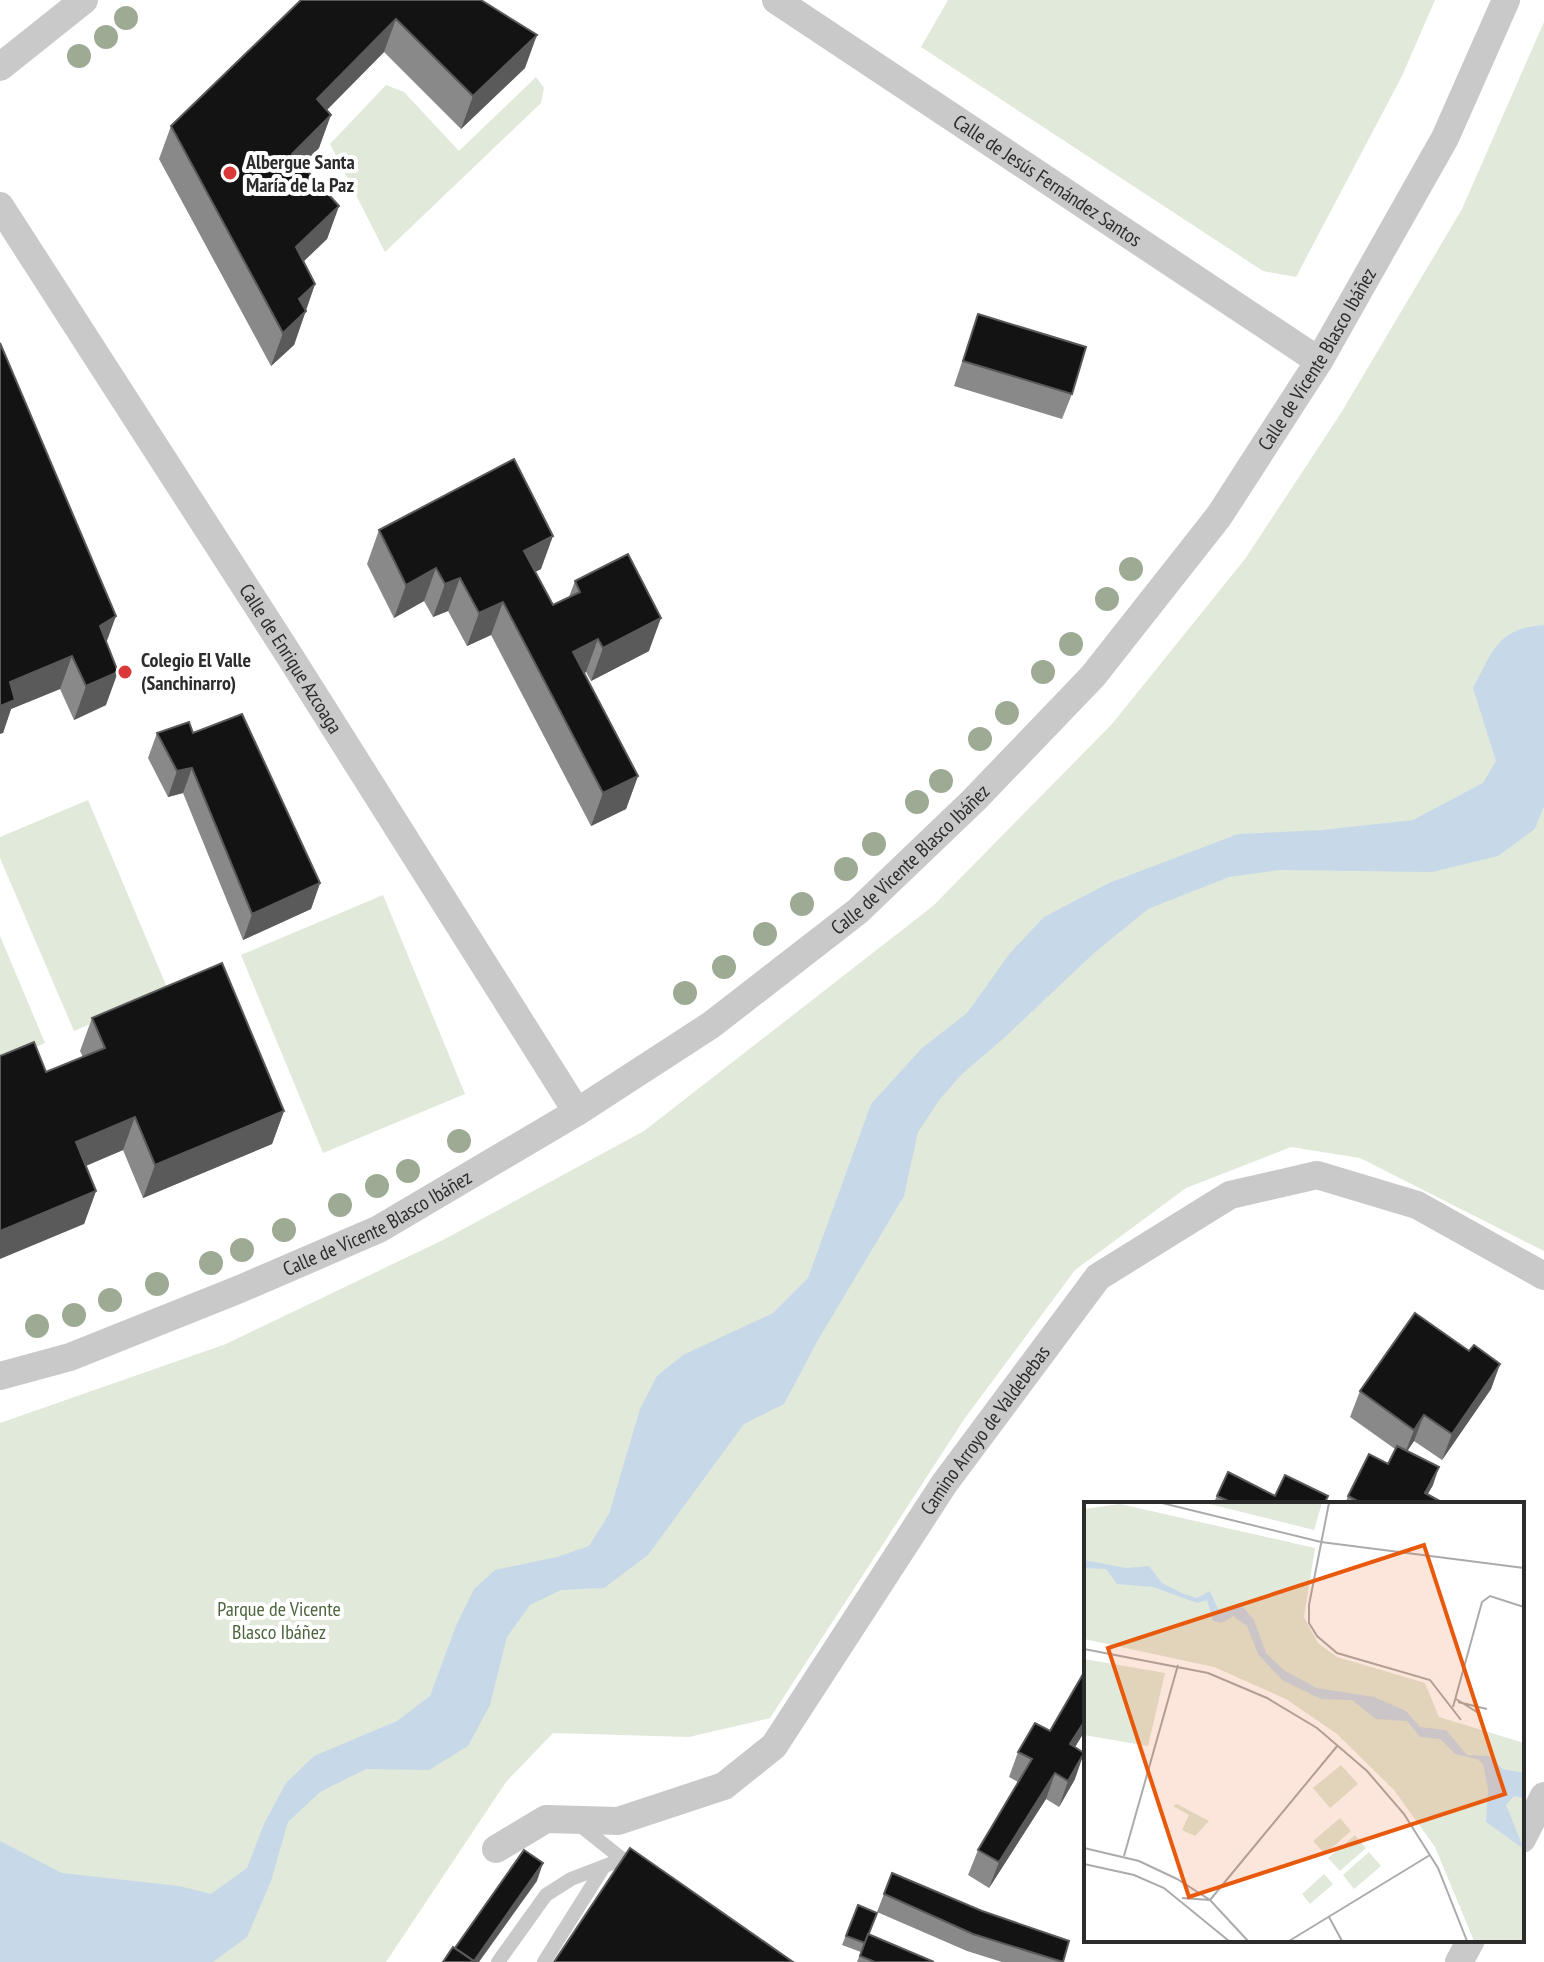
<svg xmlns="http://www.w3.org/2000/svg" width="1544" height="1962" font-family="'PT Sans Narrow',sans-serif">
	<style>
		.green { fill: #e1e9da }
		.water { fill: #c7d9e9 }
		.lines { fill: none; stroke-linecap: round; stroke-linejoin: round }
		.service { stroke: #c9c9c9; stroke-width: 14 }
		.minor { stroke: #c9c9c9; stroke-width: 28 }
		.tree { fill: #9daa94 }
		.wall { fill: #898989 }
		.shaded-wall { fill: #5a5a5a }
		.building { fill: #131313; stroke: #5a5a5a; stroke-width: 2 }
		.poi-dot { fill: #da3937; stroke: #fff; stroke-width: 3 }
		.labels { text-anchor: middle; stroke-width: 8; stroke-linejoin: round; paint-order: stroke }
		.poi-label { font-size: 20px; font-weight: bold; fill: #2c2c2c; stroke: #fff; text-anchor: start }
		.street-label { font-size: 20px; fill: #2c2c2c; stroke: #fff }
		.park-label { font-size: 20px; fill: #4c653d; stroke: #fff }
		.inset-road { fill: none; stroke: #ababab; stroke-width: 2 }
		.view { fill: #e8590c; fill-opacity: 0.15; stroke: #e8590c; stroke-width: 4 }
		.inset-edge { fill: none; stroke: #2c2c2c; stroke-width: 4 }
	</style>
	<rect width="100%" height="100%" fill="#fff"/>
	<g class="green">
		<polygon points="948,0 1435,0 1402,76 1296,277 1263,271 921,47"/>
		<polygon points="1544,22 1544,1251 1360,1158 1291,1147 1186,1188 1075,1270 965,1418 770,1718 689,1737 553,1733 506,1782 386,1962 0,1962 0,1423 226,1344 443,1240 644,1131 933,906 1112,724 1245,559 1341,413 1462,209"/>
		<polygon points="536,77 544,88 541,103 385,252 330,144 386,85 404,92 459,151"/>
		<polygon points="88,800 168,990 74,1031 0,858 0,837"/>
		<polygon points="383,895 465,1094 323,1153 241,955"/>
		<polygon points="0,936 45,1043 0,1063"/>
	</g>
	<path class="water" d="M1544 625V806L1535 829 1498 856 1432 872 1280 870 1229 877 1148 909 1093 954 1004 1038 962 1074 940 1099 918 1132 904 1196 818 1340 784 1404 744 1424 648 1555 604 1588 561 1590 530 1605 507 1637 490 1705 468 1746 429 1770 366 1769 320 1792 288 1822 271 1881 247 1937 213 1962H0V1841L62 1873 179 1886 211 1894 247 1868 264 1824 286 1783 314 1756 397 1721 430 1696 456 1626 474 1589 495 1570 557 1557 589 1546 609 1514 640 1409 657 1376 683 1355 773 1313 808 1278 871 1104 922 1048 967 1013 1010 953 1044 917 1109 883 1238 834 1322 830 1413 820 1483 783 1496 761 1473 688C1494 650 1496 629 1544 625Z"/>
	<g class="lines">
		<g class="service">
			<polyline points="577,1823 636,1870"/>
			<polyline points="498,1962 546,1895 571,1879 623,1859"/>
			<polyline points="544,1962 603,1868"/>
		</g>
		<g class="minor">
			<path id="s1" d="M776 0 1319 361"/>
			<polyline points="0,67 84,0"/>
			<path id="s2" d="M0 206 289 655 577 1112"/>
			<path id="s3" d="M0 1376 70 1357 240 1289 379 1229 577 1112 711 1025 858 911 974 800 1093 676 1219 516 1319 361 1445 138 1506 0"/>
			<polyline points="1522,1839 1544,1796"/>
			<path id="s4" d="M496 1849 546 1819 618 1821 724 1786 774 1746 944 1484 1098 1277 1230 1195 1317 1175 1417 1205 1544 1276"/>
			<polyline points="1459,1962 1471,1940"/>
		</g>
	</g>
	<g class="tree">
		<circle cx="126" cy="18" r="12"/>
		<circle cx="106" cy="37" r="12"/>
		<circle cx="79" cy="56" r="12"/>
		<circle cx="1131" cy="569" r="12"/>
		<circle cx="1107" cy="599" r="12"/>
		<circle cx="1071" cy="644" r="12"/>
		<circle cx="1043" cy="672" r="12"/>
		<circle cx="1007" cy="713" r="12"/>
		<circle cx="980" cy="739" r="12"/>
		<circle cx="941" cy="781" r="12"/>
		<circle cx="917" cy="802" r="12"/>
		<circle cx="874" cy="844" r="12"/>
		<circle cx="846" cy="869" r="12"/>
		<circle cx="802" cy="904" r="12"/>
		<circle cx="765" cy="934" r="12"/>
		<circle cx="724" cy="967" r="12"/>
		<circle cx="685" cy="993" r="12"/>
		<circle cx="459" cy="1141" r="12"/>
		<circle cx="408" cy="1171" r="12"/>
		<circle cx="377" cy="1186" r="12"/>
		<circle cx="340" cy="1205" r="12"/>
		<circle cx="284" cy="1230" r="12"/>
		<circle cx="242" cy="1250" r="12"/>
		<circle cx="211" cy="1263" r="12"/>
		<circle cx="157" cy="1284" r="12"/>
		<circle cx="110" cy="1300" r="12"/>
		<circle cx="74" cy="1315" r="12"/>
		<circle cx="37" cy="1326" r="12"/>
	</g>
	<g class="wall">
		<polygon points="301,0 481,0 525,68 461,129 384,52 327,110 319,148 302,165 339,206 327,239 303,262 315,284 294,345 271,366 159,159 171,126"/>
		<polygon points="978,314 1072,394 1062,419 954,386"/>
		<polygon points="0,343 106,642 106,705 74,720 60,689 11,709 3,733"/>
		<polygon points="379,530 541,569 535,572 553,605 569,597 575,581 649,651 591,681 586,672 584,673 638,776 626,809 591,826 491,635 467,646 448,611 433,617 424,601 394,618 367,564"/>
		<polygon points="157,733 193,733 320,883 311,909 243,940 183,793 168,797 148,758"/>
		<polygon points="92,1018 284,1111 272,1144 143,1198 123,1150 86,1166 96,1191 84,1224 46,1072 83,1057 80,1051"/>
		<polygon points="1469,1351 1500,1364 1491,1389 1442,1460 1414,1441 1407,1451 1433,1485 1427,1495 1445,1504 1345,1504 1348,1496 1388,1464 1395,1449 1350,1417 1360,1391"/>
		<polygon points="1217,1496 1328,1496 1326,1504 1213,1504"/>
		<polygon points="1086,1669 1086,1729 1075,1747 1075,1779 1059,1807 1046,1799 989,1888 968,1875 978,1850 1018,1782 1009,1777 1018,1752 1050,1731"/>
		<polygon points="892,1873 1063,1962 1002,1962 967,1951 877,1912"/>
		<polygon points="858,1905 869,1935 934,1962 857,1962 861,1952 842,1945"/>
	</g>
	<g class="shaded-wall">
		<polygon points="396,19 384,52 305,132 317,99"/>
		<polygon points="537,35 525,68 461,129 473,96"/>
		<polygon points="331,115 319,148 280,187 292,154"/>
		<polygon points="339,206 327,239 284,280 296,247"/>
		<polygon points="315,284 294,345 271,366 283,333 299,299"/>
		<polygon points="553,536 541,569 512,584 524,551"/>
		<polygon points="436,568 424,601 394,618 406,585"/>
		<polygon points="460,578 448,611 433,617 445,584"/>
		<polygon points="503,602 491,635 467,646 479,613"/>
		<polygon points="116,616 104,649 100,626"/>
		<polygon points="661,618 649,651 591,681 603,648"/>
		<polygon points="598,639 586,672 561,685 573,652"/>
		<polygon points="72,656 60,689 11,709 3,733 0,734 0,706 10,682"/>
		<polygon points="118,672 106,705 74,720 86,686"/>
		<polygon points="192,768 183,793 168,797 177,771"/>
		<polygon points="638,776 626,809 591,826 603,793"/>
		<polygon points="320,883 311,909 243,940 252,914"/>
		<polygon points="284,1111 272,1144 143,1198 155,1165"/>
		<polygon points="135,1117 123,1150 64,1175 76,1142"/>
		<polygon points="96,1191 84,1224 0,1259 0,1231"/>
		<polygon points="1500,1364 1491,1389 1442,1460 1452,1434"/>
		<polygon points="1424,1415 1414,1441 1404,1456 1414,1430"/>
		<polygon points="1439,1467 1433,1485 1422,1504 1425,1493"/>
		<polygon points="1086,1719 1086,1729 1061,1770 1070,1744"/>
		<polygon points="1084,1753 1075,1779 1059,1807 1068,1781"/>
		<polygon points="1055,1773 1046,1799 989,1888 999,1862"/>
		<polygon points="543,1863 537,1881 479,1962 474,1962"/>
	</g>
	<g class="building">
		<polygon points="301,0 481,0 537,35 473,96 396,19 317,99 331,115 292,154 339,206 296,247 315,284 299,299 306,311 283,333 171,126"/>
		<polygon points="978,314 1086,347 1072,394 963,361"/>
		<polygon points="0,343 116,616 100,626 118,672 86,686 72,656 10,682 15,700 0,706"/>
		<polygon points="514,459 553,536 524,551 553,605 580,592 575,581 628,554 661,618 603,648 598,639 573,652 638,776 603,793 503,602 479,613 460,578 445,584 436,568 406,585 379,530"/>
		<polygon points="242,714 320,883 252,914 192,768 177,771 157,733 189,722 193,733"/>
		<polygon points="222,963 284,1111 155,1165 135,1117 76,1142 96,1191 0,1231 0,1056 34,1042 46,1072 105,1048 92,1018"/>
		<polygon points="1415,1313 1469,1351 1474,1345 1500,1364 1452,1434 1424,1415 1414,1430 1360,1391"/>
		<polygon points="1397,1446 1439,1467 1425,1493 1445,1504 1363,1504 1348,1496 1369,1454 1388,1464"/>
		<polygon points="1228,1472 1275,1496 1285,1475 1328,1496 1324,1504 1235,1504 1217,1496"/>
		<polygon points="1086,1669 1086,1719 1070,1744 1084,1753 1068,1781 1055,1773 999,1862 978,1850 1032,1759 1018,1752 1035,1723 1050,1731"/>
		<polygon points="630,1848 793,1962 554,1962"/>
		<polygon points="524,1850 543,1863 474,1961 455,1948"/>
		<polygon points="892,1873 982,1911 1069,1941 1063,1962 973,1934 884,1894"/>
		<polygon points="858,1905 877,1913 865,1943 846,1936"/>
		<polygon points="868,1934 934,1962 875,1962 860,1956"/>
		<polygon points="453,1947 475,1962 443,1962"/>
	</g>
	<g class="poi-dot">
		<circle cx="230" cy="173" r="8"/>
		<circle cx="125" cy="672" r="8"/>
	</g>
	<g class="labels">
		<g class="poi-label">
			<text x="246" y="169">Albergue Santa<tspan x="246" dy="23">María de la Paz</tspan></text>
			<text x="141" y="667">Colegio El Valle<tspan x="141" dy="23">(Sanchinarro)</tspan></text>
		</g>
		<g class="street-label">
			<text dy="7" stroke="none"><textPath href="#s1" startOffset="326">Calle de Jesús Fernández Santos</textPath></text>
			<text dy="7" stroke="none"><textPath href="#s3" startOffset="1704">Calle de Vicente Blasco Ibáñez</textPath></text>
			<text dy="7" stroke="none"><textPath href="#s2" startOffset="538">Calle de Enrique Azcoaga</textPath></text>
			<text dy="7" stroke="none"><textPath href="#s3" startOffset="1056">Calle de Vicente Blasco Ibáñez</textPath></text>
			<text dy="7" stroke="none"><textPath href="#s3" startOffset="408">Calle de Vicente Blasco Ibáñez</textPath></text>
			<text dy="7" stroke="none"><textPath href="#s4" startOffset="686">Camino Arroyo de Valdebebas</textPath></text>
		</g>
		<g class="park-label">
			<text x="279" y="1616">Parque de Vicente<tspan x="279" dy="23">Blasco Ibáñez</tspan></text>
		</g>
	</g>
	<g transform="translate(1084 1502)">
		<rect width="440" height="440" fill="#fff"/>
		<path d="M121 1H238L230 28ZM36 2 231 46 220 115 234 141 253 155 341 181 355 215 440 241V439H390L351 345 310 288 253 232 202 197 130 165 0 137V7ZM0 157 81 171 64 244 0 233ZM257 263 274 282 246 306 229 286ZM93 302 125 319 111 334 98 328 105 313 89 304ZM256 316 267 329 241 352 229 339ZM271 333 282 346 256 369 244 356ZM285 350 297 364 270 387 259 373ZM240 372 249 382 226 402 218 392Z" fill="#e1e9da"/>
		<path d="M0 58 42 66 65 64 78 81 100 92 113 96 126 89 134 107 158 104 170 118 182 151 201 169 233 186 290 195 322 209 336 225 362 228 383 253 404 254 419 267 440 271V296L430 294 422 303 440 347 402 320 404 287 399 262 393 257 371 252 356 237 336 235 323 219 292 217 268 198 237 197 198 178 174 152 163 124 149 114 138 121 129 119 123 98 113 101 69 85 33 82 22 67 0 66Z" fill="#c7d9e9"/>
		<path class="inset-road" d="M78 1 237 40 440 66M245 1 225 103V121L233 134 253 151 346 178 377 218M0 147 124 171 183 196 233 226 283 269 320 312 354 366 383 439M372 197 396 212M374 200 403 207M369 205 398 100 406 94 440 105M0 346 55 359 93 377 126 398 164 439M40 354 94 163M0 362 50 373 80 386 145 439M98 396 126 398M126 398 254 243M245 415 258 439M205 439 346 353"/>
		<path class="view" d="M340 43 421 292 105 395 24 146Z"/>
		<rect width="440" height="440" class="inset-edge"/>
	</g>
</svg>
